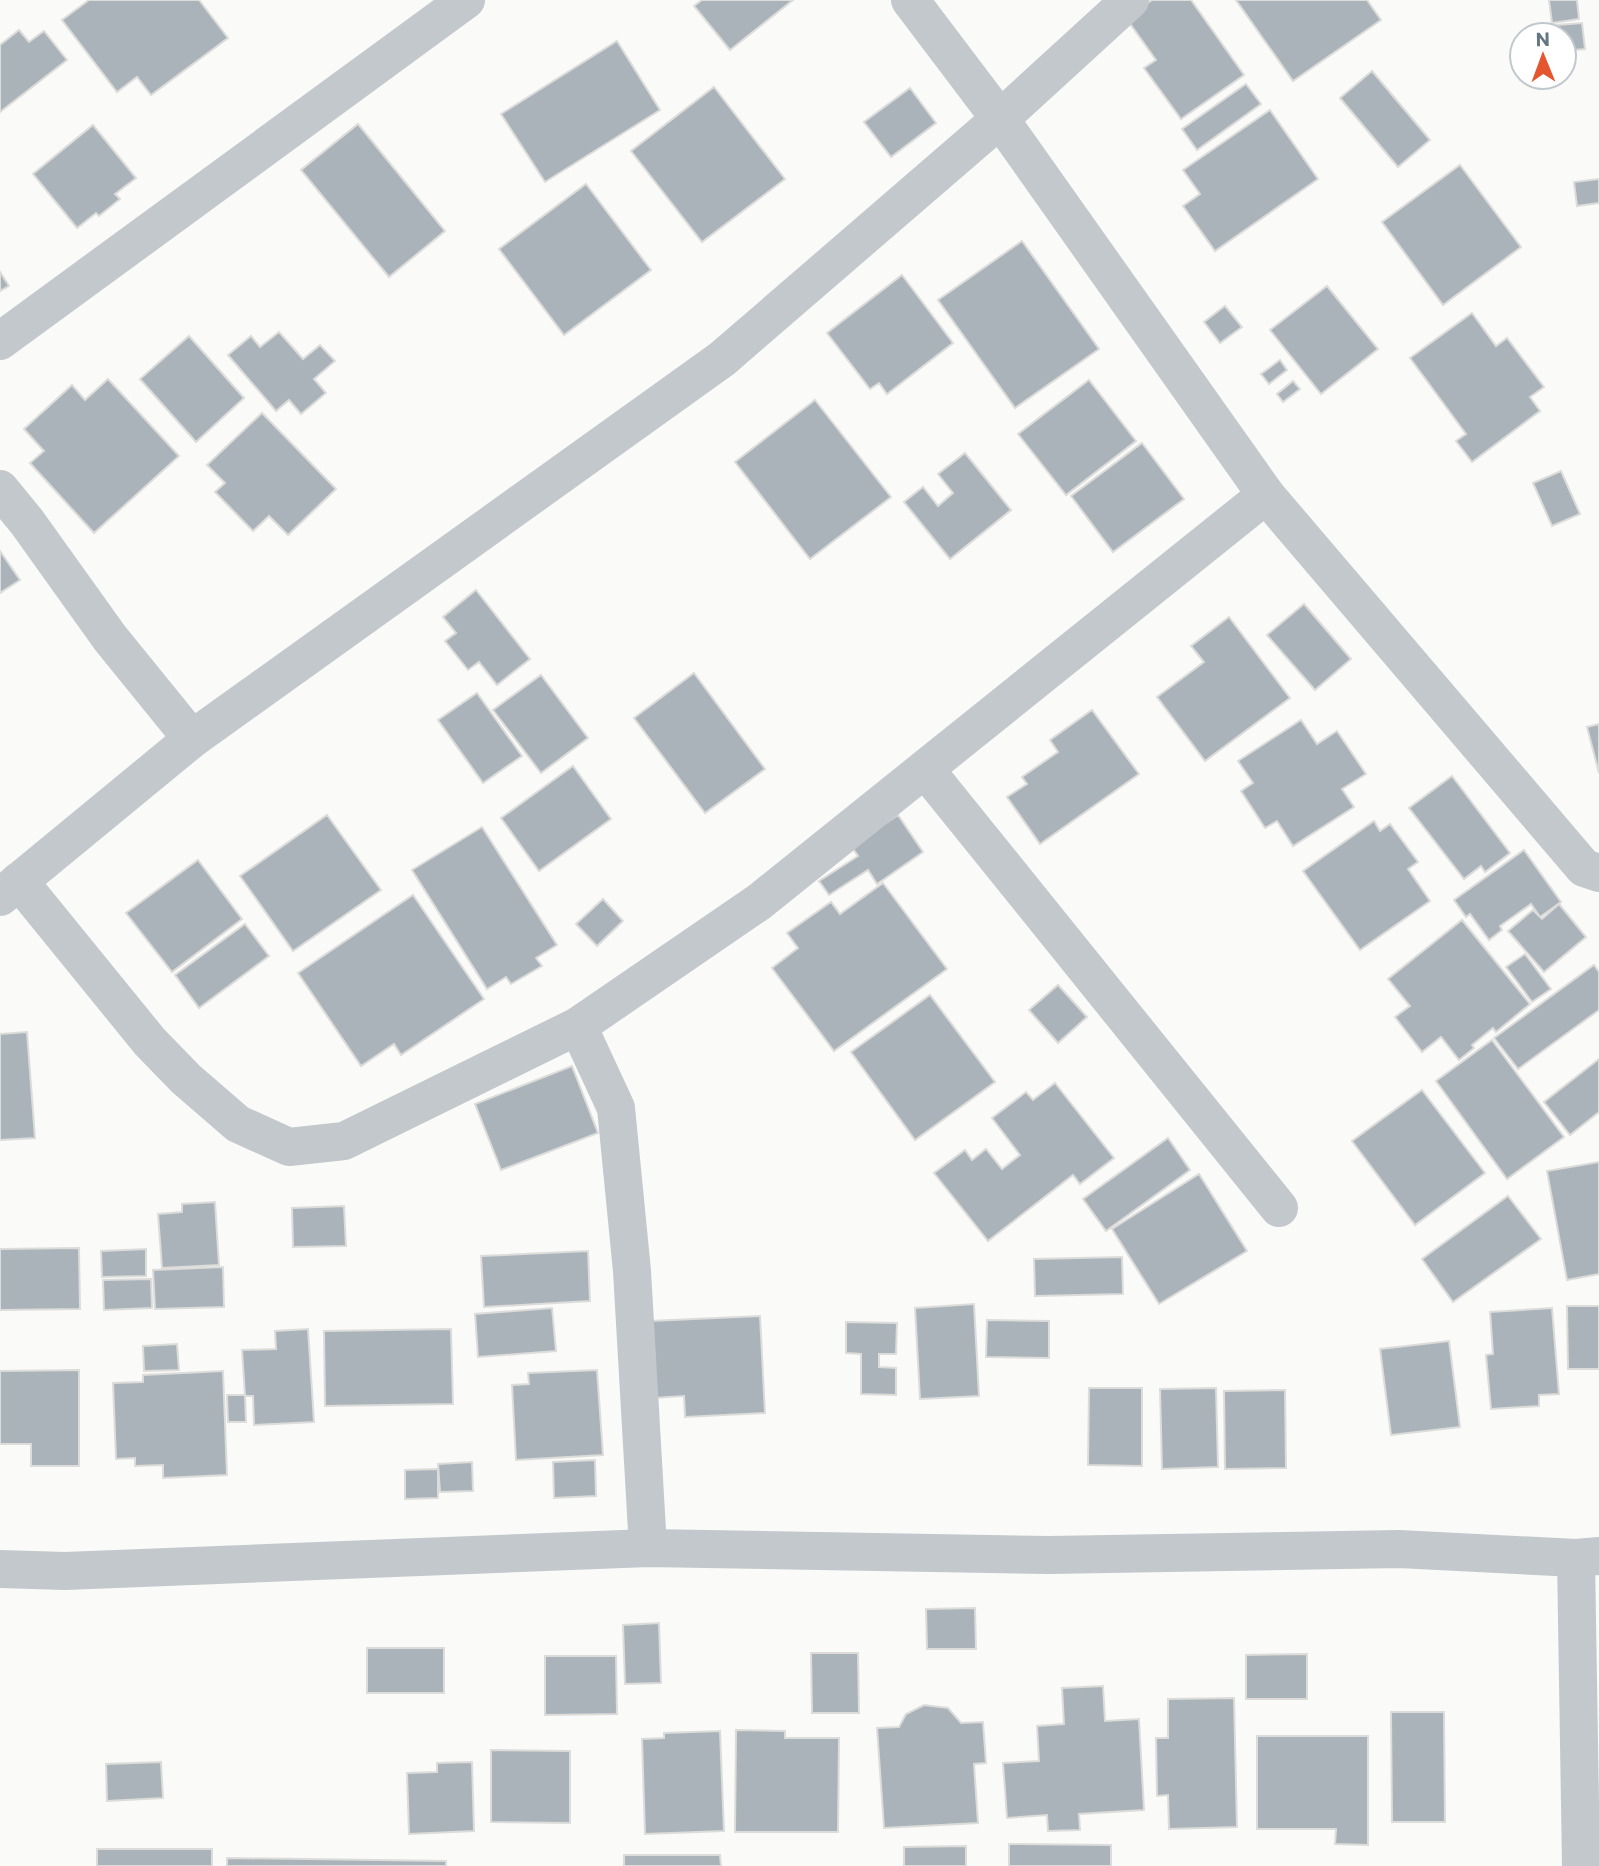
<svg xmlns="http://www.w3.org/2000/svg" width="1599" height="1866" font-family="Commissioner,sans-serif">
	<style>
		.building { fill: #aab3b9; stroke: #dcdcda; stroke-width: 2 }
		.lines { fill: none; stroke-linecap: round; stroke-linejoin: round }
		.minor { stroke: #c3c8cc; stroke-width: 38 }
	</style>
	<rect width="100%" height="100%" fill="#fafaf8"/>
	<g class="building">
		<polygon points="89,0 199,0 228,38 151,95 137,77 117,92 62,20"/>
		<polygon points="702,0 793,0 730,50 694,6"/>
		<polygon points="1152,0 1191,0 1244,75 1181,119 1144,68 1156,60 1126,18"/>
		<polygon points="1236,0 1367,0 1381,20 1293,81"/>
		<polygon points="1549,0 1577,0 1579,19 1552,23"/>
		<polygon points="1582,23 1585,49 1564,51 1564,35 1558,35 1557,25"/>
		<polygon points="19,30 29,42 44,31 67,60 0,112 0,45"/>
		<polygon points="617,41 660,110 545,182 501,114"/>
		<polygon points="1372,71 1430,140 1398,167 1340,98"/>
		<polygon points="1246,84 1261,104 1197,150 1182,129"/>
		<polygon points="714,87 785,179 702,242 631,151"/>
		<polygon points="910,88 936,123 891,157 864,122"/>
		<polygon points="1270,110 1318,179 1215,251 1183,206 1200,194 1183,170"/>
		<polygon points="358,124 445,231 389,277 301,170"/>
		<polygon points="93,125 136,178 115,194 120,199 99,216 96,213 77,228 33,174"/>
		<polygon points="1460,165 1521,247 1443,305 1382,222"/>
		<polygon points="1599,179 1599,203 1577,206 1574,182"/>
		<polygon points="586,184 651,270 564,335 499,249"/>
		<polygon points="1022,241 1099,349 1015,408 938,300"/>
		<polygon points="0,272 9,286 0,291"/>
		<polygon points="902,275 953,343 887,394 879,383 870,389 827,333"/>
		<polygon points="1327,286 1378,349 1321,394 1270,330"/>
		<polygon points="1225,306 1242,327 1220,343 1204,322"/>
		<polygon points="1472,313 1496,346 1507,338 1544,387 1530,397 1540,411 1472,462 1456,441 1466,434 1410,358"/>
		<polygon points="279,332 303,359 320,345 335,361 314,379 326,393 301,414 289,400 276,411 228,355 251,336 260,347"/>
		<polygon points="189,336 244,398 196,442 140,379"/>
		<polygon points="1280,360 1287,370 1269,384 1261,374"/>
		<polygon points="108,379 179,456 94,533 30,463 44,451 24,429 72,385 85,400"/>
		<polygon points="1089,380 1136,441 1066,495 1018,434"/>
		<polygon points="1293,381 1300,389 1283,402 1277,394"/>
		<polygon points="815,400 891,497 810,559 735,462"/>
		<polygon points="262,413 336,489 288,535 269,516 253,531 215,492 225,483 207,465"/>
		<polygon points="1142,443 1184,499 1113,552 1071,496"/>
		<polygon points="965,453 1011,510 950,559 904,502 923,487 938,506 953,493 938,474"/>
		<polygon points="1561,471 1580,514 1552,526 1533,483"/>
		<polygon points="0,551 20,580 0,593"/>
		<polygon points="476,590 530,659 497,685 479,662 468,670 445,641 456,633 443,617"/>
		<polygon points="1304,604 1351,659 1315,690 1267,635"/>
		<polygon points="1229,617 1290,698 1205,761 1157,697 1204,662 1191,646"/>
		<polygon points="694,673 765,769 705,813 634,718"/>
		<polygon points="541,675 588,738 541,773 493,710"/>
		<polygon points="477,693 522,756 483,783 438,720"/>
		<polygon points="1092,710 1139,774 1040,844 1007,797 1027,784 1022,777 1058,752 1050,740"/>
		<polygon points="1301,720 1317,744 1337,731 1366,774 1342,789 1354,807 1293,846 1277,821 1265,828 1241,791 1253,783 1238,761"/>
		<polygon points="1599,724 1599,773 1587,727"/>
		<polygon points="573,766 611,819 539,871 501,818"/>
		<polygon points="1452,776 1510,853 1485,872 1481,866 1464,879 1409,808"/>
		<polygon points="327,815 381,890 293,951 240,876"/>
		<polygon points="898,815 923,852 877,884 868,870 829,895 819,881 858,856 851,846"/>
		<polygon points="1374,821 1380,831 1390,824 1418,862 1408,869 1430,901 1360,950 1303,871"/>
		<polygon points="482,827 557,945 536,958 542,966 511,984 506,977 487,989 412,870"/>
		<polygon points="1524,850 1561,902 1540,917 1531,904 1500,926 1502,930 1489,940 1470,914 1466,917 1454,900"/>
		<polygon points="198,860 242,919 172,972 126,913"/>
		<polygon points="883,883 947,969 834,1051 772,968 798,948 787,933 831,902 840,914"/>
		<polygon points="413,895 484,999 401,1055 394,1044 361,1066 298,973"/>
		<polygon points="603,899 623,921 597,946 576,924"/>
		<polygon points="1559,904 1586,937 1544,972 1508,931 1533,910 1542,919"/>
		<polygon points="1462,920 1530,1004 1496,1032 1493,1028 1472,1045 1474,1048 1459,1060 1441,1037 1422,1052 1395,1017 1410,1006 1388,979"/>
		<polygon points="245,924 269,956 199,1008 175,975"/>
		<polygon points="1525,954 1551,989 1532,1002 1506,967"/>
		<polygon points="1594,965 1599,972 1599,1010 1518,1069 1494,1038"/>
		<polygon points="1058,985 1087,1017 1058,1043 1029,1010"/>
		<polygon points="930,995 995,1082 915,1140 851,1052"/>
		<polygon points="27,1032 35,1138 0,1140 0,1034"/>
		<polygon points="1492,1040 1564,1137 1507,1179 1436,1081"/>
		<polygon points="1599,1059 1599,1112 1570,1135 1544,1102"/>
		<polygon points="572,1066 598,1133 501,1170 475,1104"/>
		<polygon points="1055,1083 1114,1158 1080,1184 1073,1175 988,1241 934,1173 965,1150 972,1160 986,1149 1002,1169 1020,1155 992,1118 1026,1092 1033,1100"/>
		<polygon points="1422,1090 1485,1173 1415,1225 1352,1141"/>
		<polygon points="1168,1138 1190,1170 1106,1231 1083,1199"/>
		<polygon points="1599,1162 1599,1274 1567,1280 1547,1171"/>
		<polygon points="1199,1174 1247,1251 1159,1304 1112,1229"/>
		<polygon points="1508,1196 1541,1239 1453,1302 1422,1259"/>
		<polygon points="215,1202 219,1265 162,1268 158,1214 182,1212 182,1204"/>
		<polygon points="344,1206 346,1246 293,1247 292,1208"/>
		<polygon points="79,1248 80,1309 0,1310 0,1249"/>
		<polygon points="146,1249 146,1276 102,1277 101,1251"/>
		<polygon points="588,1251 590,1301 484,1307 481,1256"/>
		<polygon points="1122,1257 1123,1294 1035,1296 1034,1259"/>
		<polygon points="223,1267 224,1307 155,1309 153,1270"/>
		<polygon points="151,1279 152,1308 104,1310 103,1280"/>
		<polygon points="974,1304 979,1396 920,1399 915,1308"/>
		<polygon points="1567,1306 1599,1306 1599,1369 1568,1369"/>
		<polygon points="552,1308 556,1351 478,1357 475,1314"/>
		<polygon points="1552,1308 1559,1394 1539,1395 1539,1406 1491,1409 1486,1355 1493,1354 1490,1312"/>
		<polygon points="760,1316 765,1413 685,1417 684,1396 653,1398 650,1321"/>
		<polygon points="987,1320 1049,1321 1049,1358 986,1357"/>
		<polygon points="846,1322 897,1323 896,1354 879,1354 879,1367 896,1368 896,1395 861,1394 861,1354 846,1353"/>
		<polygon points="308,1329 314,1422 254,1425 253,1396 245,1396 242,1350 276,1349 275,1331"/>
		<polygon points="451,1329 453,1404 325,1406 324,1331"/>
		<polygon points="1449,1341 1460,1427 1391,1435 1380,1349"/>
		<polygon points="177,1344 179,1370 144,1371 143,1346"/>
		<polygon points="79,1370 79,1466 31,1466 31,1444 0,1444 0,1371"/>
		<polygon points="597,1370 603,1455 516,1460 512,1385 529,1384 528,1373"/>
		<polygon points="223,1371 227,1475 163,1478 163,1465 135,1466 135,1458 116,1459 113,1383 143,1382 143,1375"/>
		<polygon points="1089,1388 1142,1388 1142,1466 1088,1465"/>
		<polygon points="1216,1388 1218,1467 1162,1469 1160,1389"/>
		<polygon points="1285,1390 1286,1468 1225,1469 1224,1391"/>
		<polygon points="227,1395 245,1395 246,1422 228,1422"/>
		<polygon points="595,1460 596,1496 554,1498 553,1462"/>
		<polygon points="472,1462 473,1491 440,1492 438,1464"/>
		<polygon points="438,1469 438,1498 405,1499 405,1470"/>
		<polygon points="975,1608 976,1649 927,1649 926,1609"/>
		<polygon points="659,1623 661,1683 625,1684 623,1625"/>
		<rect x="367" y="1648" width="77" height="45"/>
		<polygon points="811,1653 858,1653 859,1713 812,1713"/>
		<polygon points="1307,1654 1307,1699 1246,1699 1246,1655"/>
		<polygon points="545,1656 616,1656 617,1714 545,1715"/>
		<polygon points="1103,1686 1105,1721 1139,1719 1144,1810 1079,1814 1080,1830 1048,1831 1047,1815 1007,1818 1003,1763 1039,1761 1037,1726 1064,1724 1062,1688"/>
		<polygon points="1234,1698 1237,1827 1169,1829 1168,1795 1157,1796 1156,1738 1168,1738 1168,1699"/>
		<polygon points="924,1705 948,1708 961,1723 983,1722 986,1763 974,1764 978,1823 884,1828 877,1728 899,1727 906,1714"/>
		<polygon points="1391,1712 1444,1712 1445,1822 1392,1822"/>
		<polygon points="736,1730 785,1731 785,1738 839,1738 838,1832 735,1832"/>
		<polygon points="720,1731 724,1831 645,1834 642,1739 664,1738 664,1733"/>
		<polygon points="1257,1736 1368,1736 1368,1845 1335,1844 1336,1829 1257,1829"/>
		<polygon points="491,1750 570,1751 570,1823 491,1822"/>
		<polygon points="161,1762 163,1798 107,1801 106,1764"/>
		<polygon points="472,1762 474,1831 409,1834 407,1773 437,1772 437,1763"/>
		<polygon points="1009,1844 1111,1845 1111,1866 1009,1866"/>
		<polygon points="966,1846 966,1866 904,1866 904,1847"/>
		<rect x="97" y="1849" width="115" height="17"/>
		<polygon points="624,1855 720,1855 721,1866 624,1866"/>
		<polygon points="227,1858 446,1861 446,1866 227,1866"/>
	</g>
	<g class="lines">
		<g class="minor">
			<polyline points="910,0 1000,119 1266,495 1584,868 1599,873"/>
			<polyline points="0,341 466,0"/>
			<polyline points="0,489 27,522 110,638 192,739"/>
			<polyline points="925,769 1279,1208"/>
			<polyline points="19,881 150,1042 186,1079 238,1124 289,1147 344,1141 578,1026 759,902 1266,495"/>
			<polyline points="0,897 192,739 722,359 1000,119 1130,0"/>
			<polyline points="578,1026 616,1108 632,1271 648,1548"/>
			<polyline points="1576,1558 1581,1866"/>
			<polyline points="0,1569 65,1571 648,1548 1049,1555 1399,1549 1576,1558 1599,1556"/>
		</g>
	</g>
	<g transform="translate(1543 56) rotate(359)"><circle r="33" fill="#ffffff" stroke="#c1c8cd" stroke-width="2"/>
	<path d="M0-5L12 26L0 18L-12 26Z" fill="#e4572e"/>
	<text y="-10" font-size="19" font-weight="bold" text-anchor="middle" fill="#657683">N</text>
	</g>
</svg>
